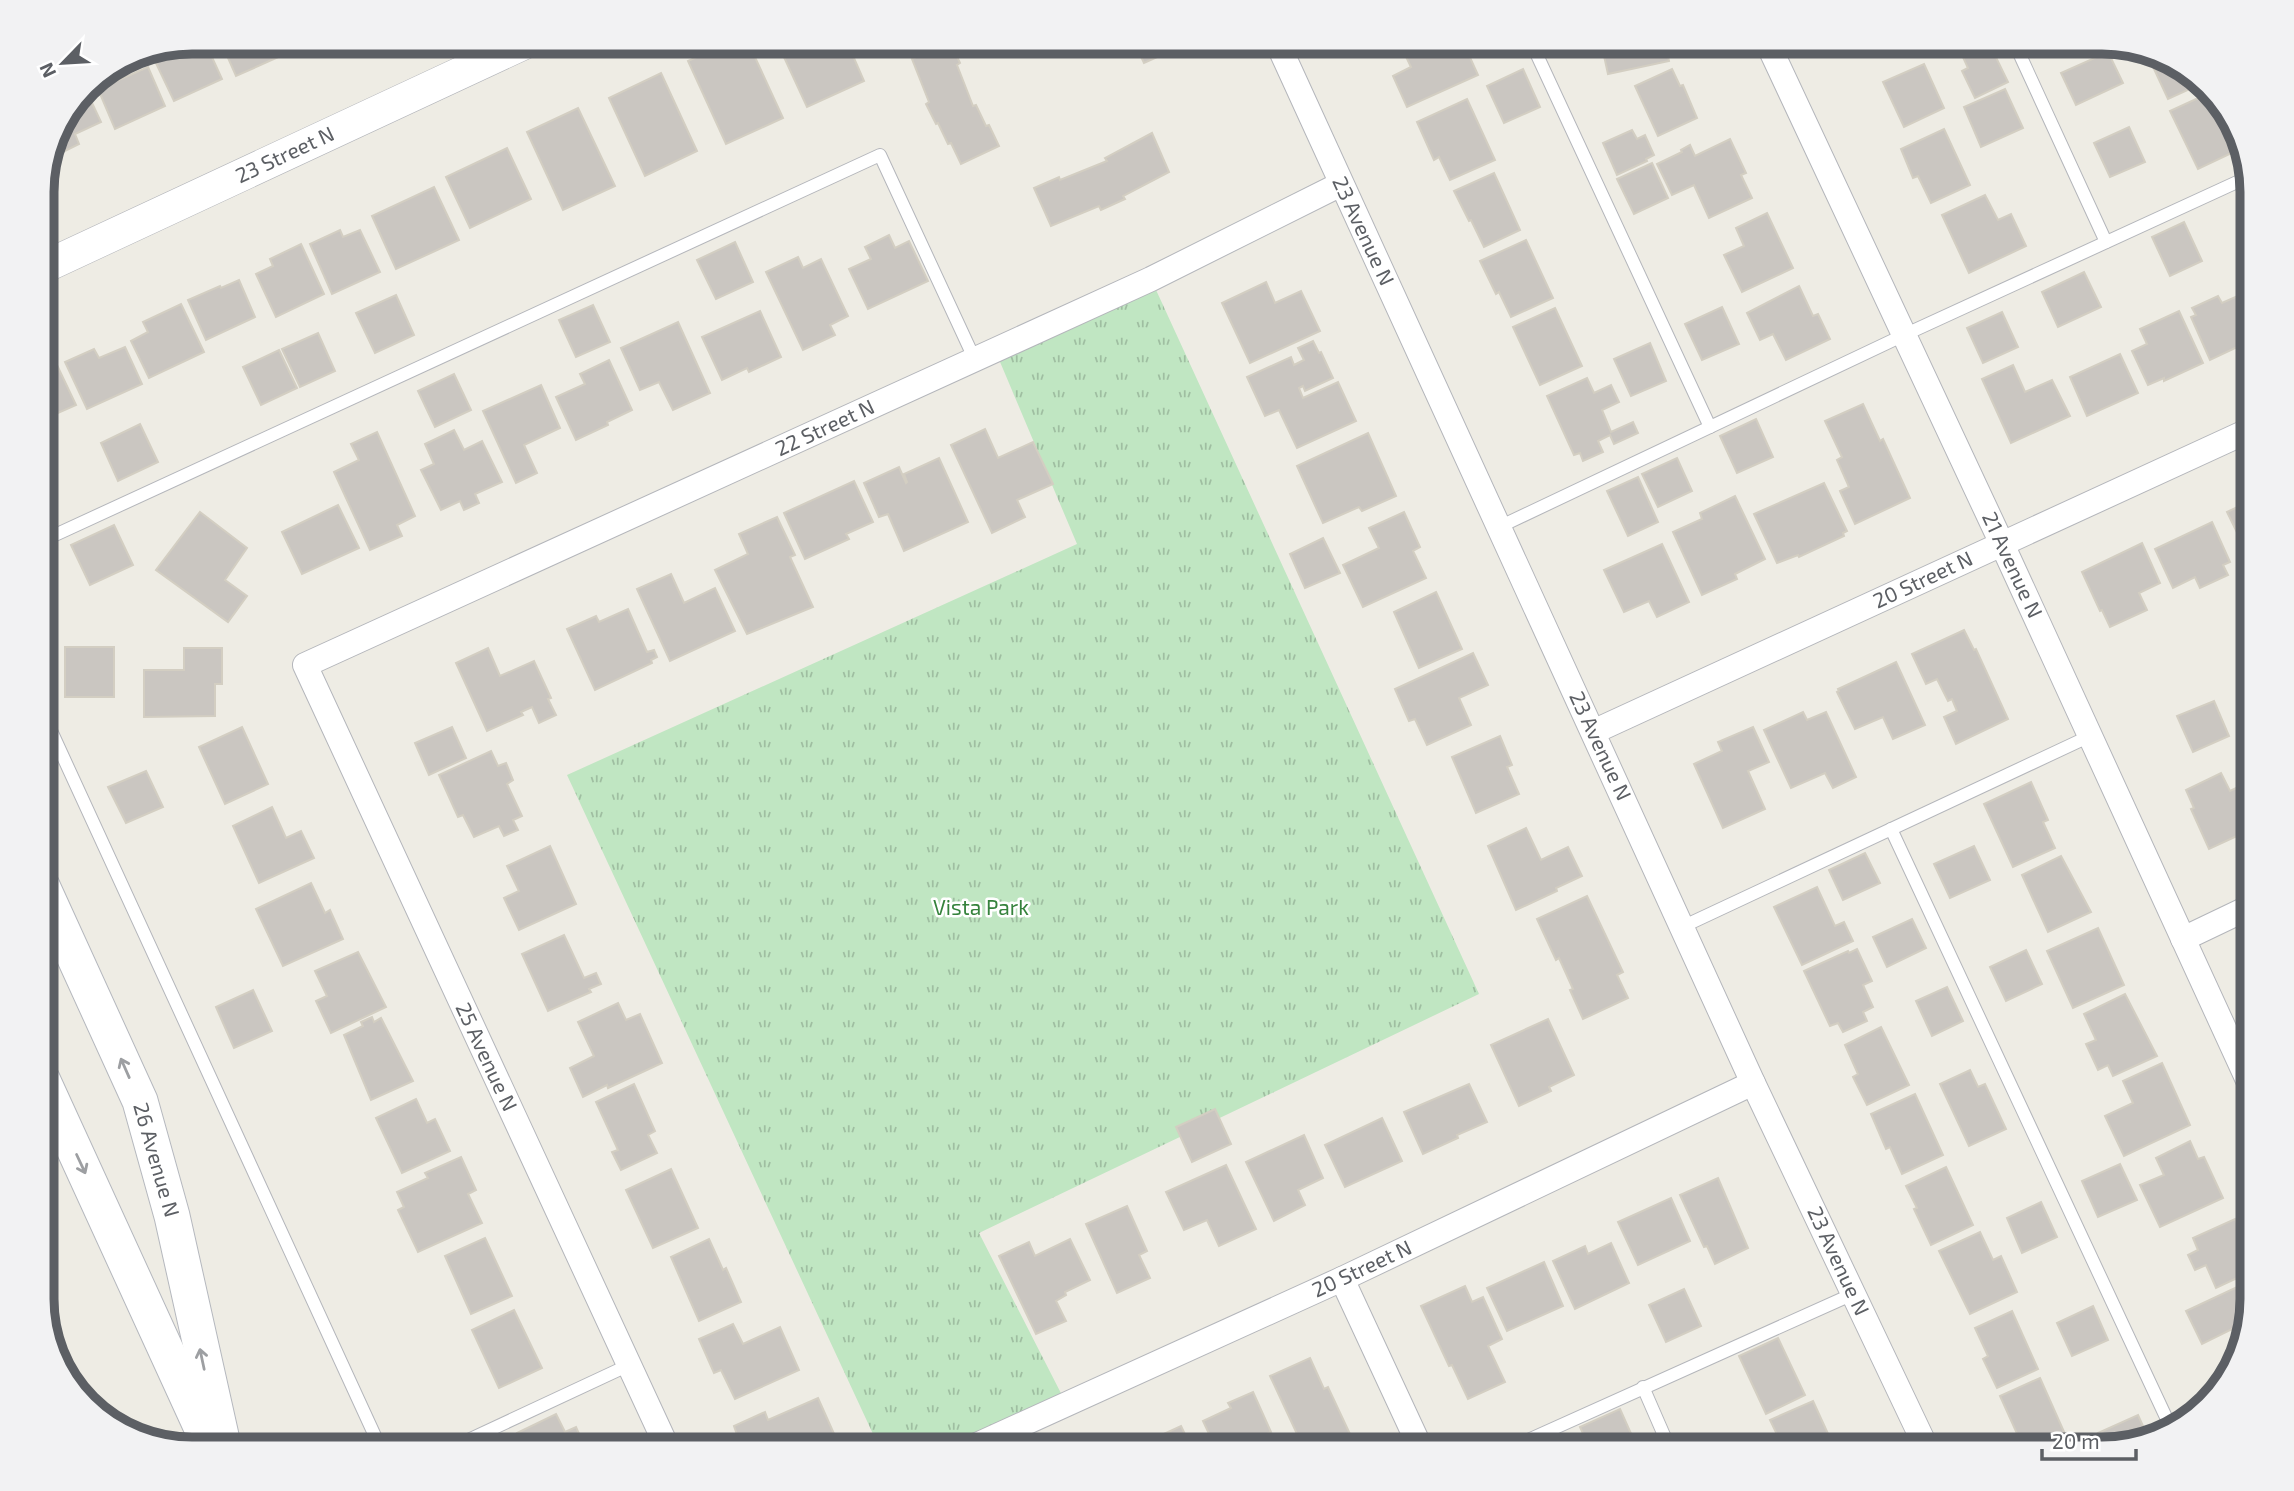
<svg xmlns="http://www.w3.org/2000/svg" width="2294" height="1491" font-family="'Exo 2',sans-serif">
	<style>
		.grass { fill: url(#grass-tufts) }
		.building { fill: #cac6c1; stroke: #d3cec2; stroke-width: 2 }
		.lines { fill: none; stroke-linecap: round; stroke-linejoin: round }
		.service-casing { stroke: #b4b6bb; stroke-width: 14 }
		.minor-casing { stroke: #b4b6bb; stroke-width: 26 }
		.tertiary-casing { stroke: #b4b6bb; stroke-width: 33 }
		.secondary-casing { stroke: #b5b8be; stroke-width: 37 }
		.service { stroke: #fff; stroke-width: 12 }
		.minor { stroke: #fff; stroke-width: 24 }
		.tertiary { stroke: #fff; stroke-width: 32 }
		.secondary { stroke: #fff; stroke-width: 35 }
		.oneway { stroke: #9d9fa2 }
		.labels { text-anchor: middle; stroke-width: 5; stroke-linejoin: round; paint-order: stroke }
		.street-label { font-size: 21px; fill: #5c5f64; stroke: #fff }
		.park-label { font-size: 21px; fill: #35823c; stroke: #fff }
		.rim { fill: none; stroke: #5c5f64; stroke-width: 9 }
	</style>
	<defs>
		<pattern id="grass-tufts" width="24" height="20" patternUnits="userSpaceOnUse" patternTransform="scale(1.75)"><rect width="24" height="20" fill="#c0e6c2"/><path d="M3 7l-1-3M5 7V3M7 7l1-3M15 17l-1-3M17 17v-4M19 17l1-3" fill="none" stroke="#9fbea1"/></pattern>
	</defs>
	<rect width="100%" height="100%" fill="#eeece4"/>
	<polygon class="grass" points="1151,279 1479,994 979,1233 1067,1405 968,1449 880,1449 567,775 1077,544 995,350"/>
	<g class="building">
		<polygon points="205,42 222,79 174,101 154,59 187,43"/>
		<polygon points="221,42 290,42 294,50 236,76"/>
		<polygon points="737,42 748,42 783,118 726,144 688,61 719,47 720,50"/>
		<polygon points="777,42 847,42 864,81 807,107"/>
		<polygon points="950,42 960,63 957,65 973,106 976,105 986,126 989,125 999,146 961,164 951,143 948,144 938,123 936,124 926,104 929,102 912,59"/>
		<polygon points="1134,42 1180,42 1182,46 1144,63"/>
		<polygon points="1399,42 1463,42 1478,75 1407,107 1393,76 1411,67"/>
		<polygon points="1601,42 1665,42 1669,61 1608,74"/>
		<polygon points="1989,43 2008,82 1975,98 1962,71 1968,68 1962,55"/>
		<polygon points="2108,52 2123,83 2076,105 2061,73"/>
		<polygon points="2148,56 2185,67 2201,84 2168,99"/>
		<polygon points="1924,64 1944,108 1904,127 1883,82"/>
		<polygon points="148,67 165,106 115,129 98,89"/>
		<polygon points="1523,69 1540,107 1504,123 1487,86"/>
		<polygon points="1672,69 1680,86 1683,85 1697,118 1658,136 1635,86"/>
		<polygon points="661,73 697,151 645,176 609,98"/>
		<polygon points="85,88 101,122 75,134 79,144 51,158 49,154 54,135"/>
		<polygon points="2005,89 2023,128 1981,147 1964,107"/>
		<polygon points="2209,93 2224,121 2226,120 2240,149 2198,169 2170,111"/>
		<polygon points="1467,99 1495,160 1450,180 1439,157 1434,160 1417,122"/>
		<polygon points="578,108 615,186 563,210 527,132"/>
		<polygon points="2129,127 2145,162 2110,177 2094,143"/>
		<polygon points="1944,129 1970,185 1931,203 1918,176 1913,178 1901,149"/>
		<polygon points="1632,130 1637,139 1645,135 1654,155 1646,159 1647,161 1617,175 1603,143"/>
		<polygon points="1152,133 1169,172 1123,196 1125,199 1101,210 1099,206 1051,226 1034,188 1059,177 1060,180 1107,161 1105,158"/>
		<polygon points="1730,139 1746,173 1741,175 1752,198 1709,218 1694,185 1672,195 1657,164 1682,152 1681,150 1690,145 1695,156"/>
		<polygon points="507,148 531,199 470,228 446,177"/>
		<polygon points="1652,163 1668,198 1634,214 1617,179"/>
		<polygon points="1494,173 1520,230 1484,247 1471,220 1469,221 1454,191"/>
		<polygon points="434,187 459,240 396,269 372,216"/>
		<polygon points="1985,195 1998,220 2011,214 2026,246 1969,273 1942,215"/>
		<polygon points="1767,213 1793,268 1742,292 1724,255 1744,246 1736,228"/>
		<polygon points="2184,222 2202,261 2170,276 2152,237"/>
		<polygon points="340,230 343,237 360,230 380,272 332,294 310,244"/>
		<polygon points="889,235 895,248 909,241 928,281 868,309 849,269 871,259 865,247"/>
		<polygon points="1526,240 1553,298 1511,317 1499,292 1496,294 1480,261"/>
		<polygon points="735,242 753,282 716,299 697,260"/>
		<polygon points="301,244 324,294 276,317 256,274 273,266 270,259"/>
		<polygon points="798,257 803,268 821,259 848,316 830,325 835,335 803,350 766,272"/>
		<polygon points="2084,272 2101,307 2058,327 2042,292"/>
		<polygon points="239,280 255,317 206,340 188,300 220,286 221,288"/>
		<polygon points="1266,282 1275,303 1301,291 1320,331 1250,363 1222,303"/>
		<polygon points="1799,286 1813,316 1818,314 1830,339 1786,360 1773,334 1760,340 1747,313"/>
		<polygon points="2249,291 2252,298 2252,340 2210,360 2191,317 2196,315 2192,308 2218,296 2222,303"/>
		<polygon points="396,295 414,335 375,353 356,313"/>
		<polygon points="181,304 204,352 149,378 131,341 148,332 143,322"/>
		<polygon points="593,305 610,342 576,357 559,320"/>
		<polygon points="1722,307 1739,344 1702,360 1685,324"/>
		<polygon points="1555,308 1582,366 1540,385 1513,327"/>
		<polygon points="760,311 781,357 749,372 747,368 722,380 702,337"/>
		<polygon points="2179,311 2203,363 2164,381 2164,378 2148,385 2132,351 2147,344 2140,329"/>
		<polygon points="2002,312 2018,347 1983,363 1967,328"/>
		<polygon points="678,322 710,393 673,410 659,382 640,390 621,348"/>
		<polygon points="318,333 335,371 300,387 282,349"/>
		<polygon points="1313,341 1319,353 1321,352 1333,378 1305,391 1303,386 1299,388 1303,398 1338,382 1356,421 1297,448 1279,410 1265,416 1247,377 1291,357 1294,365 1304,360 1298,348"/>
		<polygon points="1650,343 1666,381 1631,396 1614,359"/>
		<polygon points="125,347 142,384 87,409 65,362 94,349 99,358"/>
		<polygon points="279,350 297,388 261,405 243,367"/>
		<polygon points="2120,354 2138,393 2087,416 2070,377"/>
		<polygon points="609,360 632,410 607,422 608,425 576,440 556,397 585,384 580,374"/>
		<polygon points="56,363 76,405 42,420 42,369"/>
		<polygon points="2013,365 2025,392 2052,380 2070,416 2011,443 1982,379"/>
		<polygon points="454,374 471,410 435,427 418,391"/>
		<polygon points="1587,378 1594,393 1611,385 1619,402 1602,410 1611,432 1633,422 1638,433 1614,444 1610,435 1598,441 1603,452 1583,461 1580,453 1574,455 1547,396"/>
		<polygon points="541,385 560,428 524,445 537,473 516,483 483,411"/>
		<polygon points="1863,404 1880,441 1883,439 1910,498 1855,524 1840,491 1849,487 1837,460 1842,457 1825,421"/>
		<polygon points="1756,419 1773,457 1737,473 1720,436"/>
		<polygon points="140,424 158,462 118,481 101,443"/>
		<polygon points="985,429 998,458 1033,442 1053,484 1017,500 1025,517 992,533 951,445"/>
		<polygon points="454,430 464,450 482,441 502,482 475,494 479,503 464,510 460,501 441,510 421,470 434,464 425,444"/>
		<polygon points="377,432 415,516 397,525 402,536 370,550 334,472 359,460 351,444"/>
		<polygon points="1368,433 1396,496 1362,511 1359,507 1323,523 1297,466"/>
		<polygon points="939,458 968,522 904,551 888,514 879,517 864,483 899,467 906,483 907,482 904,474"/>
		<polygon points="1677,458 1692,491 1658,507 1642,474"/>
		<polygon points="1638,477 1658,522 1628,536 1607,491"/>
		<polygon points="854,481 873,522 846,534 849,539 805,559 784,513"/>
		<polygon points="1824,483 1847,531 1843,533 1844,536 1799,557 1798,555 1777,563 1754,514"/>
		<polygon points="1735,496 1765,559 1735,574 1737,579 1702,595 1673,532 1702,519 1700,513"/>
		<polygon points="2252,500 2252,548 2246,551 2227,512"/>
		<polygon points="338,505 359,548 302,574 282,532"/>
		<polygon points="200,512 247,548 225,580 247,596 228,622 156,570"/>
		<polygon points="1404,512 1420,547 1413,551 1426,578 1363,607 1343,565 1379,548 1369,528"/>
		<polygon points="777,517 795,555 790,557 813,607 747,634 715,570 748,554 739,534"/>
		<polygon points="2212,522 2230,562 2223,565 2228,575 2200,588 2195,577 2173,588 2155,549"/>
		<polygon points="114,525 133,565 90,585 71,545"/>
		<polygon points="1323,538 1340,573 1305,588 1290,554"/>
		<polygon points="2142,543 2160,583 2139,593 2147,610 2110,627 2102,610 2100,611 2082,572"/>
		<polygon points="1662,544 1689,602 1657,617 1649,601 1624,612 1604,570"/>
		<polygon points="671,574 684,603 715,588 735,631 670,661 637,589"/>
		<polygon points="1436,592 1462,649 1419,668 1394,612"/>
		<polygon points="628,609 647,652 654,650 657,657 651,660 652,663 595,690 567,629 596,616 599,622"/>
		<polygon points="1964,630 1974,650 1976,649 2008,719 1956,744 1944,717 1957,711 1952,699 1948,701 1937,679 1926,684 1912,654"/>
		<rect x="65" y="647" width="49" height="50"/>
		<polygon points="184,648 222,648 222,684 215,684 215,716 144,717 144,670 184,670"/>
		<polygon points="488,648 500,676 534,661 551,698 548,699 556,715 539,723 532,707 521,712 523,715 487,731 456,663"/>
		<polygon points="1473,653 1488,685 1459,698 1471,725 1427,745 1415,719 1409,721 1395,689"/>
		<polygon points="1896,662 1925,725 1893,739 1883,717 1855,729 1837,692 1839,691 1838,689"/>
		<polygon points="2214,701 2229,736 2193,752 2177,716"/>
		<polygon points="1803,712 1807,720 1826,712 1856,777 1833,788 1825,773 1791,788 1764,730"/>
		<polygon points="242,727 268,784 225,804 199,747"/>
		<polygon points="452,727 466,758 429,775 415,743"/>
		<polygon points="1753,727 1769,762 1748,771 1765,809 1723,828 1694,764 1722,751 1718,742"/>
		<polygon points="1500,736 1512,765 1507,767 1519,794 1476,813 1452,757"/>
		<polygon points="491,751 498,766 506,763 513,780 507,784 522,816 513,820 518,830 504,836 499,826 474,837 463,815 458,817 439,775"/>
		<polygon points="146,771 163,807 126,823 108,787"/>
		<polygon points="2221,773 2230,791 2251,781 2252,829 2209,849 2191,809 2194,808 2186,790"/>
		<polygon points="2031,782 2048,820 2043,822 2055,848 2013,867 1984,804"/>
		<polygon points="272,807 286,838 301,831 314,858 259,883 233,826"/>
		<polygon points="1526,828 1541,860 1568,847 1582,876 1556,888 1557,891 1516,910 1488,846"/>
		<polygon points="550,846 576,904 519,930 504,898 519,891 507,866"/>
		<polygon points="1974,846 1990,880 1950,898 1934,864"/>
		<polygon points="1865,853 1880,883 1843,900 1829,870"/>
		<polygon points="2061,856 2091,912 2048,932 2022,875"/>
		<polygon points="311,883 325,913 330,910 343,939 283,966 256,909"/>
		<polygon points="1817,887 1835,926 1844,922 1853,941 1802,965 1774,907"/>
		<polygon points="1587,896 1623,972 1617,975 1628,998 1583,1019 1570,990 1573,989 1559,958 1556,960 1537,919"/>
		<polygon points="1912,919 1926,948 1887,967 1873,937"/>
		<polygon points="2098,928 2124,985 2073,1008 2047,951"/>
		<polygon points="564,935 584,978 596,973 601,984 589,989 591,992 548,1011 522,954"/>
		<polygon points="1857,949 1872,981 1863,985 1873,1007 1863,1012 1867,1021 1843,1032 1838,1023 1830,1026 1804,971 1848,951 1849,953"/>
		<polygon points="2026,950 2042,984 2006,1001 1990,967"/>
		<polygon points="358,952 386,1007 331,1033 316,1001 327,996 315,971"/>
		<polygon points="1947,987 1963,1021 1932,1036 1916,1001"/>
		<polygon points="253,990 272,1031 234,1048 216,1007"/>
		<polygon points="2125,994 2157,1056 2113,1076 2108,1065 2098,1070 2086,1044 2096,1040 2084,1014"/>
		<polygon points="618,1003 626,1020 640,1014 662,1063 608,1088 607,1085 583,1097 570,1068 594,1056 578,1022"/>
		<polygon points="372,1017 374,1022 381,1018 413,1081 371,1100 344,1035 363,1026 361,1022"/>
		<polygon points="1548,1019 1574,1075 1549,1087 1551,1091 1519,1106 1491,1045"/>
		<polygon points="1881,1027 1909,1085 1867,1105 1853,1077 1858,1074 1845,1045"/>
		<polygon points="2162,1063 2190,1125 2124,1156 2105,1116 2133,1103 2123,1081"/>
		<polygon points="1970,1070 1978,1087 1985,1084 2006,1129 1969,1146 1940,1084"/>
		<polygon points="634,1084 655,1131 648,1135 657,1153 621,1170 612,1152 618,1150 596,1102"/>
		<polygon points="1469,1084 1487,1122 1457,1135 1458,1138 1423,1154 1404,1112"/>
		<polygon points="1915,1094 1943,1155 1902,1174 1890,1147 1886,1149 1871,1114"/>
		<polygon points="416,1099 427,1123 435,1119 450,1151 402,1173 376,1118"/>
		<polygon points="1215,1109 1231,1144 1192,1162 1176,1127"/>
		<polygon points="1382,1118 1402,1161 1345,1187 1325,1145"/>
		<polygon points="1304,1135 1323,1178 1298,1190 1305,1205 1274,1221 1246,1162"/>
		<polygon points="2190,1141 2198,1159 2204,1157 2223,1198 2160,1227 2140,1185 2164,1175 2156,1158"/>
		<polygon points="461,1157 476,1190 468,1194 482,1223 418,1252 398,1210 404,1207 397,1192 428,1178 425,1173"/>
		<polygon points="2120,1164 2137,1200 2098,1217 2082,1181"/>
		<polygon points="1226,1165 1256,1229 1219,1246 1207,1220 1184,1230 1166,1192"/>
		<polygon points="1946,1167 1973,1225 1931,1245 1914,1209 1917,1208 1906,1186"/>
		<polygon points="671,1169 698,1228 653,1248 626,1190"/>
		<polygon points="1718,1178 1748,1248 1715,1264 1707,1246 1704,1247 1680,1195"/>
		<polygon points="1671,1198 1690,1241 1638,1265 1618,1222"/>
		<polygon points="2041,1202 2057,1237 2022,1253 2007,1218"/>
		<polygon points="1127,1206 1147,1251 1139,1255 1150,1278 1117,1293 1086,1224"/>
		<polygon points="2235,1219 2252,1255 2252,1271 2216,1288 2206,1265 2195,1270 2188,1255 2198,1250 2193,1238"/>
		<polygon points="1980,1232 1993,1260 2001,1256 2017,1292 1970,1314 1939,1251"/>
		<polygon points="485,1238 512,1296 471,1314 445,1256"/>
		<polygon points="709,1239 723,1270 726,1268 741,1302 699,1321 671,1257"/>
		<polygon points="1070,1239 1090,1280 1065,1292 1066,1295 1056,1301 1066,1321 1036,1334 999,1256 1029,1242 1035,1256"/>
		<polygon points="1611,1243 1629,1283 1575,1309 1553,1261 1585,1246 1588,1254"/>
		<polygon points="1544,1262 1563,1306 1507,1331 1487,1288"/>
		<polygon points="2252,1280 2252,1299 2239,1343 2232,1329 2202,1344 2186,1311"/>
		<polygon points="1465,1286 1472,1302 1483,1297 1502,1339 1488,1346 1505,1382 1468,1399 1452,1365 1449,1366 1421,1306"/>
		<polygon points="1684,1289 1701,1326 1666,1342 1649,1305"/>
		<polygon points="2093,1306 2108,1340 2072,1356 2057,1323"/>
		<polygon points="514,1310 542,1368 499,1388 472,1330"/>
		<polygon points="2012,1311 2038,1369 1997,1388 1983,1359 1988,1356 1975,1328"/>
		<polygon points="733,1324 743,1344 780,1327 799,1370 735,1399 721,1370 714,1373 699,1339"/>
		<polygon points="1778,1338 1805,1395 1766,1414 1739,1356"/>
		<polygon points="1310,1358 1324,1389 1328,1387 1357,1449 1304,1449 1270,1376"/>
		<polygon points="2040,1378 2065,1434 2033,1449 2024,1449 2000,1396"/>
		<polygon points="1253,1392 1271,1432 1234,1449 1216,1449 1203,1421 1231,1408 1228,1403"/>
		<polygon points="818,1398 835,1436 818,1443 820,1447 742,1449 734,1426 765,1412 768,1420"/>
		<polygon points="1813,1401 1835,1449 1784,1449 1770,1420"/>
		<polygon points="1620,1409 1637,1447 1590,1449 1580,1427"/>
		<polygon points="556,1414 565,1432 576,1427 586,1449 524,1449 517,1433"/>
		<polygon points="2138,1415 2148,1437 2105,1448 2098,1433"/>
		<polygon points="1181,1426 1192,1449 1131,1449"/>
		<polygon points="1561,1439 1565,1449 1577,1443 1580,1449 1539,1449"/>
	</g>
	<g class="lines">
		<g class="service-casing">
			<g id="service">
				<polyline points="1531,42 1710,427"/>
				<polyline points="2014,42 2106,242"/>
				<polyline points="1499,527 1904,335 2248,177"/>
				<polyline points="42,541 880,155 975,360"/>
				<polyline points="42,711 381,1449"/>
				<polyline points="1891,829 2172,1430"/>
				<polyline points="1682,927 2090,736"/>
				<polyline points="1643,1387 1670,1449"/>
				<polyline points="449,1449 629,1365"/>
				<polyline points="1508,1449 1853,1294"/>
			</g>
		</g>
		<g class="minor-casing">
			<g id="minor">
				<polyline points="1277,42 1753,1083 1927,1449"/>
				<polyline points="1767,42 2002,544 2252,1089"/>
				<polyline points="1593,732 2252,429"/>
				<polyline points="2183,939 2252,906"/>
				<polyline points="1342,1279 1421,1449"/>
				<polyline points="668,1449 305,665 1151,279 1341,184"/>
				<polyline points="968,1449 1342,1279 1753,1083"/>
			</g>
		</g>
		<g class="tertiary-casing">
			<polyline id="tertiary" points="42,268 527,42"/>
		</g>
		<g class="secondary-casing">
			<g id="secondary">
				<polyline points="42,886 140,1101 172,1216 224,1449"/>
				<polyline points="42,1079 204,1433"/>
			</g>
		</g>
		<use href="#service" class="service"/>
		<use href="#minor" class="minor"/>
		<use href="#tertiary" class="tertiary"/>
		<use href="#secondary" class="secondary"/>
	</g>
	<defs><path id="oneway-shaft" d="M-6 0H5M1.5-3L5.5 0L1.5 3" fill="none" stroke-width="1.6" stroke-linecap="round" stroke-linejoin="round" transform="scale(1.75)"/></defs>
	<g class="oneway">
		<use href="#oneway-shaft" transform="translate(125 1068) rotate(-114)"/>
		<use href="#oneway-shaft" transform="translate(81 1164) rotate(65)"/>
		<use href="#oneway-shaft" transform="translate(202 1359) rotate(-102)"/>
	</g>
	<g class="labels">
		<g class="street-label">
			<text transform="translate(285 155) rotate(-25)" y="7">23 Street N</text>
			<text transform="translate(1363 231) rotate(65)" y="7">23 Avenue N</text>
			<text transform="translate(825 428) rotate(-25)" y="7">22 Street N</text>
			<text transform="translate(2012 565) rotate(65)" y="7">21 Avenue N</text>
			<text transform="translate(1923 580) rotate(-25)" y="7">20 Street N</text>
			<text transform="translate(1600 746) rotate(65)" y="7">23 Avenue N</text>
			<text transform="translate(486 1057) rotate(65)" y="7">25 Avenue N</text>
			<text transform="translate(156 1160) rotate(74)" y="7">26 Avenue N</text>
			<text transform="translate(1838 1261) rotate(65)" y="7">23 Avenue N</text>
			<text transform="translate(1362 1269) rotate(-25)" y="7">20 Street N</text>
		</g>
		<g class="park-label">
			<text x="981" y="915">Vista Park</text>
		</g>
	</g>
	<path d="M0 0H2294V1491H0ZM192 54H2102A138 138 0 0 1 2240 192V1299A138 138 0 0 1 2102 1437H192A138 138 0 0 1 54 1299V192A138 138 0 0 1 192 54Z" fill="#f2f2f3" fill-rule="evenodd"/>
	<path class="rim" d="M192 54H2102A138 138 0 0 1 2240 192V1299A138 138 0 0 1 2102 1437H192A138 138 0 0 1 54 1299V192A138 138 0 0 1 192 54Z"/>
	<g transform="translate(63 63) rotate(245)" stroke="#ffffff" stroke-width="5" paint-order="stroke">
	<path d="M0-5L12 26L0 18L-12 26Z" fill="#5c5f64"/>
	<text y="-10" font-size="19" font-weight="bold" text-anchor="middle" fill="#5c5f64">N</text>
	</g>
	<path d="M2042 1449v10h94v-10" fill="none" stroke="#5c5f64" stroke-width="3.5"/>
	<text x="2052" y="1449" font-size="21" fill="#5c5f64" stroke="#ffffff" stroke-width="5" paint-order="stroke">20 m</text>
</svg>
